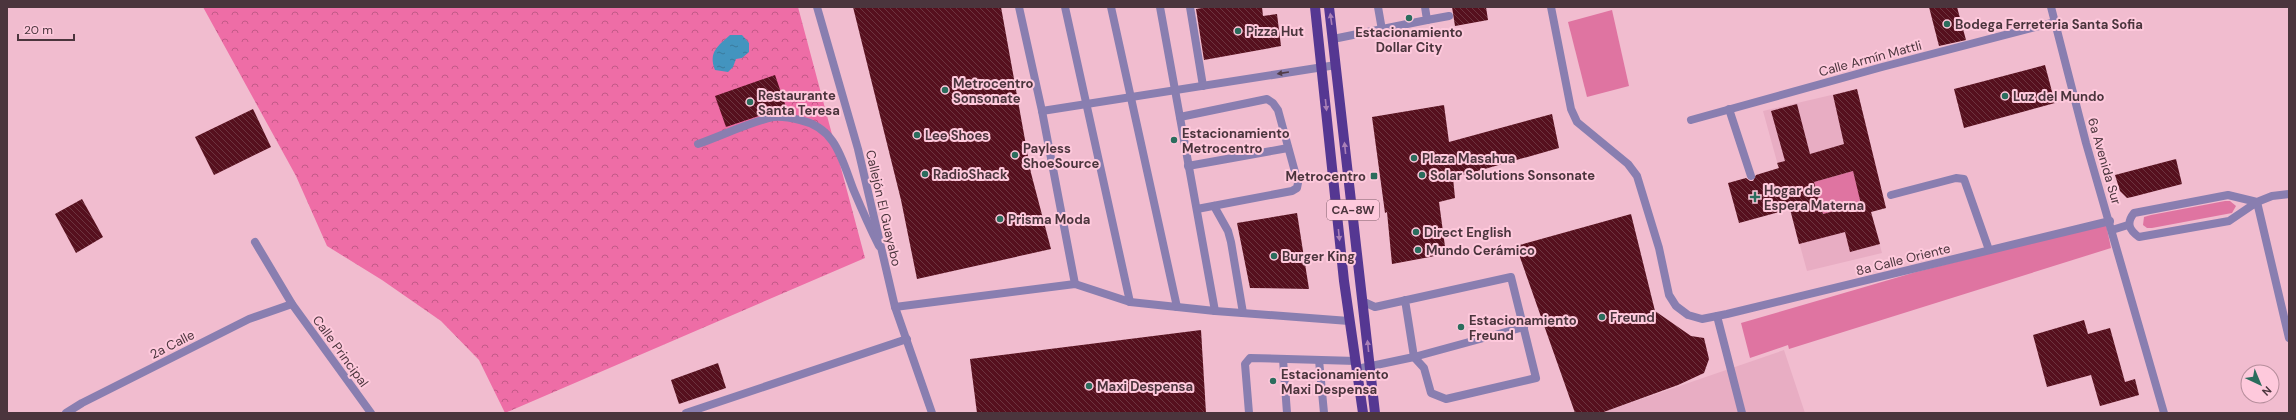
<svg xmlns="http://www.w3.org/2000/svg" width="2296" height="420" font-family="'DM Sans',sans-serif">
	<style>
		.built { fill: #e8adc3 }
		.forest { fill: url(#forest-crowns) }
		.green { fill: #df74a1 }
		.water { fill: url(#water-ripples) }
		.building { fill: url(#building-back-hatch); fill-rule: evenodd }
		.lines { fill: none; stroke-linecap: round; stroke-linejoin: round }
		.service { stroke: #897eb0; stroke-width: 8 }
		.minor { stroke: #897eb0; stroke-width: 8 }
		.primary { stroke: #553792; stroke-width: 10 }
		.oneway { fill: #aa80b7 }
		.oneway2 { fill: #513c48 }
		.poi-dot { fill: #2b6d5d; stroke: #fec9dc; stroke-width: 1.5 }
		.labels { text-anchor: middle; stroke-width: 4; stroke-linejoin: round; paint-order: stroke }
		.shield { fill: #fec9dc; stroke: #81616d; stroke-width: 1 }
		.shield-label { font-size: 12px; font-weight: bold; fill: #4b353d }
		.poi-label { font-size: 13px; font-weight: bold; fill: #4b353d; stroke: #fec9dc; text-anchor: start }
		.street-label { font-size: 13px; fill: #4b353d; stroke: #fec9dc }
	</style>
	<defs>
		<pattern id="forest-crowns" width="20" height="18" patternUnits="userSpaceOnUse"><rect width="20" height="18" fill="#ee6da6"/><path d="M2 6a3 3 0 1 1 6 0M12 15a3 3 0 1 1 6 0" fill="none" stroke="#c35a88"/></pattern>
		<pattern id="water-ripples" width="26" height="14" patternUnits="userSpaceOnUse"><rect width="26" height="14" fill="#4394bf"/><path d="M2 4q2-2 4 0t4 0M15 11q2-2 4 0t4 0" fill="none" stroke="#3a7a9c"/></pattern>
		<pattern id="building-back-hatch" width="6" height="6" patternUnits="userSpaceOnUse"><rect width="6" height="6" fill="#56101e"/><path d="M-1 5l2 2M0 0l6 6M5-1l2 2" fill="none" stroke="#6d343f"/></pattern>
	</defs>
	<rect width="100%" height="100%" fill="#f1bccf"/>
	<g class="built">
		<polygon points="1857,89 1886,208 1871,212 1882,253 1807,271 1763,111"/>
		<polygon points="1784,350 1805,413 1601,413"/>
	</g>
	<polygon class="forest" points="203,7 798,7 865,258 505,413 479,360 441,321 382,280 327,246 296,176"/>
	<g class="green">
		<polygon points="1612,10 1629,86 1587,97 1568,22"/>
		<polygon points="1853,171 1864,212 1844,217 1842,209 1823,214 1814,182"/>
		<polygon points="2225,201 2230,201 2236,206 2232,213 2152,228 2147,228 2143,225 2144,217 2151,215"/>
		<polygon points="2106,224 2111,248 1789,349 1788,345 1750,358 1741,323 1916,272"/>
	</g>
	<path class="water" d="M730 35H742L749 43V52L742 58 736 59 733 67 728 72 715 70C708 52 718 46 730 35Z"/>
	<g class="building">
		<polygon points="853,7 1001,7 1031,173 1051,249 917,279 901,200"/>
		<polygon points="1209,7 1262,7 1263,16 1277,14 1281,46 1204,60 1196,9"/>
		<polygon points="1452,7 1486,7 1488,20 1455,26"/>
		<polygon points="1929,7 1957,7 1966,40 1939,46"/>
		<polygon points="2045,65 2055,103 1964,128 1954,89"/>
		<polygon points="775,75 786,107 726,127 715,96"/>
		<path d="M1857 89 1886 208 1871 212 1880 244 1850 252 1845 232 1799 244 1790 209 1739 223 1728 183 1746 178 1750 181H1753L1756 175 1779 168 1777 163 1785 161 1771 111 1797 104 1810 154 1844 144 1833 95ZM1853 171 1861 204 1823 214 1814 182Z"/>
		<polygon points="1444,105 1449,142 1552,114 1559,148 1453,178 1455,198 1439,202 1446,254 1392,264 1387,212 1385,213 1372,117"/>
		<polygon points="253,109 271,147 214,175 195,137"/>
		<polygon points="2176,159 2182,184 2132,197 2127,198 2120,191 2115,175"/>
		<polygon points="82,199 103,237 76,253 55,214"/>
		<polygon points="1297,213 1309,289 1250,288 1237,223"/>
		<polygon points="1631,214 1655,311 1691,336 1704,338 1709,359 1704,373 1678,385 1601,413 1575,413 1516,246"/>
		<polygon points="2084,320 2088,334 2110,328 2125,382 2135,379 2139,395 2100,406 2091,375 2047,387 2033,335"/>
		<polygon points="1201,330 1206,413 977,413 970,359"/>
		<polygon points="718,363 726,388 679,404 671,380"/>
	</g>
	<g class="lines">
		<g class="service">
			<polyline points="1019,7 1042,111 1075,284"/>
			<polyline points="1065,7 1130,302"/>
			<polyline points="1111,7 1177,307"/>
			<polyline points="1160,7 1215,311"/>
			<polyline points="1190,7 1203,86"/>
			<polyline points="1378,7 1382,30"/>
			<polyline points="1427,20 1449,16"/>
			<polyline points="1333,39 1427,20 1425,7"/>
			<polyline points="1729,109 1751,176"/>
			<polyline points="1042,111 1336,65"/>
			<polyline points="1180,117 1267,99 1273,103 1278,110 1298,183 1297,188 1292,191 1197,209"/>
			<path d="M698 144C721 136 750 122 773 117 782 116 792 118 800 120 837 128 842 161 854 191 862 210 870 228 879 246"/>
			<polyline points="1188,166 1288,148"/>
			<polyline points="1214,206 1228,231 1231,242 1243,313"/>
			<polyline points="1364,302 1375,307 1511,277 1536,378 1446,399 1431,393 1424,368 1414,357 1405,300"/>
			<polyline points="895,307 1075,284 1130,302 1215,311 1349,321"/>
			<polyline points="1717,316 1742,413"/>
			<polyline points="1283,359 1287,413"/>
			<polyline points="1319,360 1324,413"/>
			<polyline points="1357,369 1414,357 1524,327"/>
			<polyline points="1249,413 1245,364 1250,358 1356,361"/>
		</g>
		<g class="minor">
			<polyline points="817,7 858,149 895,307 932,413"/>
			<polyline points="1551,7 1571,109 1577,122 1628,164 1637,176 1659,248 1669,295 1676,306 1688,315 1702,319 1727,314 2110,221"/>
			<polyline points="2051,7 2086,143 2164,413"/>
			<polyline points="1691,120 1882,67 2055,22"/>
			<path d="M2289 194 2272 196 2257 202 2229 221 2139 237C2129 230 2126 223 2134 213L2228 195 2257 202 2289 338"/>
			<polyline points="1891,195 1956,178 1964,179 1989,250"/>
			<polyline points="2112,230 2128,225"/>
			<polyline points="255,242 292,304 371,413"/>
			<polyline points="66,413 82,403 249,319 292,304"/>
			<polyline points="686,413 907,339"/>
		</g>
		<g class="primary">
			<polyline points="1315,7 1344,281 1363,413"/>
			<polyline points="1329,7 1375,413"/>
		</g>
	</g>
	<defs><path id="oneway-solid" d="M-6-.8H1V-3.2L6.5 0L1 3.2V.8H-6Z"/></defs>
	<g class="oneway">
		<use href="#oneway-solid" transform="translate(1331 19) rotate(-98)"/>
		<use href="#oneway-solid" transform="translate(1326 105) rotate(84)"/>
		<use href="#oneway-solid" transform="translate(1345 148) rotate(-96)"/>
		<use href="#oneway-solid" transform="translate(1339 235) rotate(84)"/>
		<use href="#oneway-solid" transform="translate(1368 346) rotate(-96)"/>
	</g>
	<use class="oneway2" href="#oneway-solid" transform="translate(1283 73) rotate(171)"/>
	<g class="poi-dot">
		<circle cx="1409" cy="18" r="4"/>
		<circle cx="1947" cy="24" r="4"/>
		<circle cx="1238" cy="31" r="4"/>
		<circle cx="945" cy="90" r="4"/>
		<circle cx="2005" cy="96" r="4"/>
		<circle cx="750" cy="102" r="4"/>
		<circle cx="917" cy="135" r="4"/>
		<circle cx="1174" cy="140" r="4"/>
		<circle cx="1015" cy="155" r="4"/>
		<circle cx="1414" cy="158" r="4"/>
		<circle cx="925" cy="174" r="4"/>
		<circle cx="1422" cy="175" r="4"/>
		<rect x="1370" y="172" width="8" height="8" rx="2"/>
		<path d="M1753 191h4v4h4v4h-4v4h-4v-4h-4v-4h4z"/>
		<circle cx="1000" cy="219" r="4"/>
		<circle cx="1416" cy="232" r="4"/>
		<circle cx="1418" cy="250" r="4"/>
		<circle cx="1274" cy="256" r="4"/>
		<circle cx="1602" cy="317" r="4"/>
		<circle cx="1461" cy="327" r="4"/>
		<circle cx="1273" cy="381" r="4"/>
		<circle cx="1089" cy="386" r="4"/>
	</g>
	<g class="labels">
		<rect class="shield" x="1327" y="200" width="52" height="20" rx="3"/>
		<g class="shield-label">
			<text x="1353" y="214">CA-8W</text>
		</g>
		<g class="poi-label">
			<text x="1955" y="29">Bodega Ferreteria Santa Sofia</text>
			<text x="1246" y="36">Pizza Hut</text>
			<text x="1409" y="37" text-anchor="middle">Estacionamiento<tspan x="1409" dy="15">Dollar City</tspan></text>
			<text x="953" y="88">Metrocentro<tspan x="953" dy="15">Sonsonate</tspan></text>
			<text x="758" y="100">Restaurante<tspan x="758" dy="15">Santa Teresa</tspan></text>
			<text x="2013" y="101">Luz del Mundo</text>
			<text x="1182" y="138">Estacionamiento<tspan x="1182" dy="15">Metrocentro</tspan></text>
			<text x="925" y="140">Lee Shoes</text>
			<text x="1023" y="153">Payless<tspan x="1023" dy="15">ShoeSource</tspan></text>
			<text x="1422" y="163">Plaza Masahua</text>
			<text x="933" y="179">RadioShack</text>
			<text x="1430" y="180">Solar Solutions Sonsonate</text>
			<text x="1366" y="181" text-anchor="end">Metrocentro</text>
			<text x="1764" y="195">Hogar de<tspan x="1764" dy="15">Espera Materna</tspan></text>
			<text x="1008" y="224">Prisma Moda</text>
			<text x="1424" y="237">Direct English</text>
			<text x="1426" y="255">Mundo Cerámico</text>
			<text x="1282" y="261">Burger King</text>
			<text x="1610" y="322">Freund</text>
			<text x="1469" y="325">Estacionamiento<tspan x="1469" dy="15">Freund</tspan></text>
			<text x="1281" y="379">Estacionamiento<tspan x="1281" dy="15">Maxi Despensa</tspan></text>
			<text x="1097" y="391">Maxi Despensa</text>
		</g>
		<g class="street-label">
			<text transform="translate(1870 58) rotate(-15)" y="5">Calle Armín Mattli</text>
			<text transform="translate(2105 161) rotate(74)" y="5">6a Avenida Sur</text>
			<text transform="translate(884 208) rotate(77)" y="5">Callejón El Guayabo</text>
			<text transform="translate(1903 259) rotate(-14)" y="5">8a Calle Oriente</text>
			<text transform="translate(172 344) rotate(-27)" y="5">2a Calle</text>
			<text transform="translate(341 351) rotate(54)" y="5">Calle Principal</text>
		</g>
	</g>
	<rect width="2296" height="420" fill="none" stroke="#4b353d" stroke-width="16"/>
	<g transform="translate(2260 384) rotate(136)"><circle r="19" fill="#fec9dc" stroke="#b68e9c"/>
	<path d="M0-3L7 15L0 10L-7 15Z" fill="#2b6d5d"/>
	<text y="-6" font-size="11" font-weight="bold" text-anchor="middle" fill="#4b353d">N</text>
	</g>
	<path d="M18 34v6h56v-6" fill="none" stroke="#4b353d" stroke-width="2"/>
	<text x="24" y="34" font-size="12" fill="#4b353d" stroke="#fec9dc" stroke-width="3" paint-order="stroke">20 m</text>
</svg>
